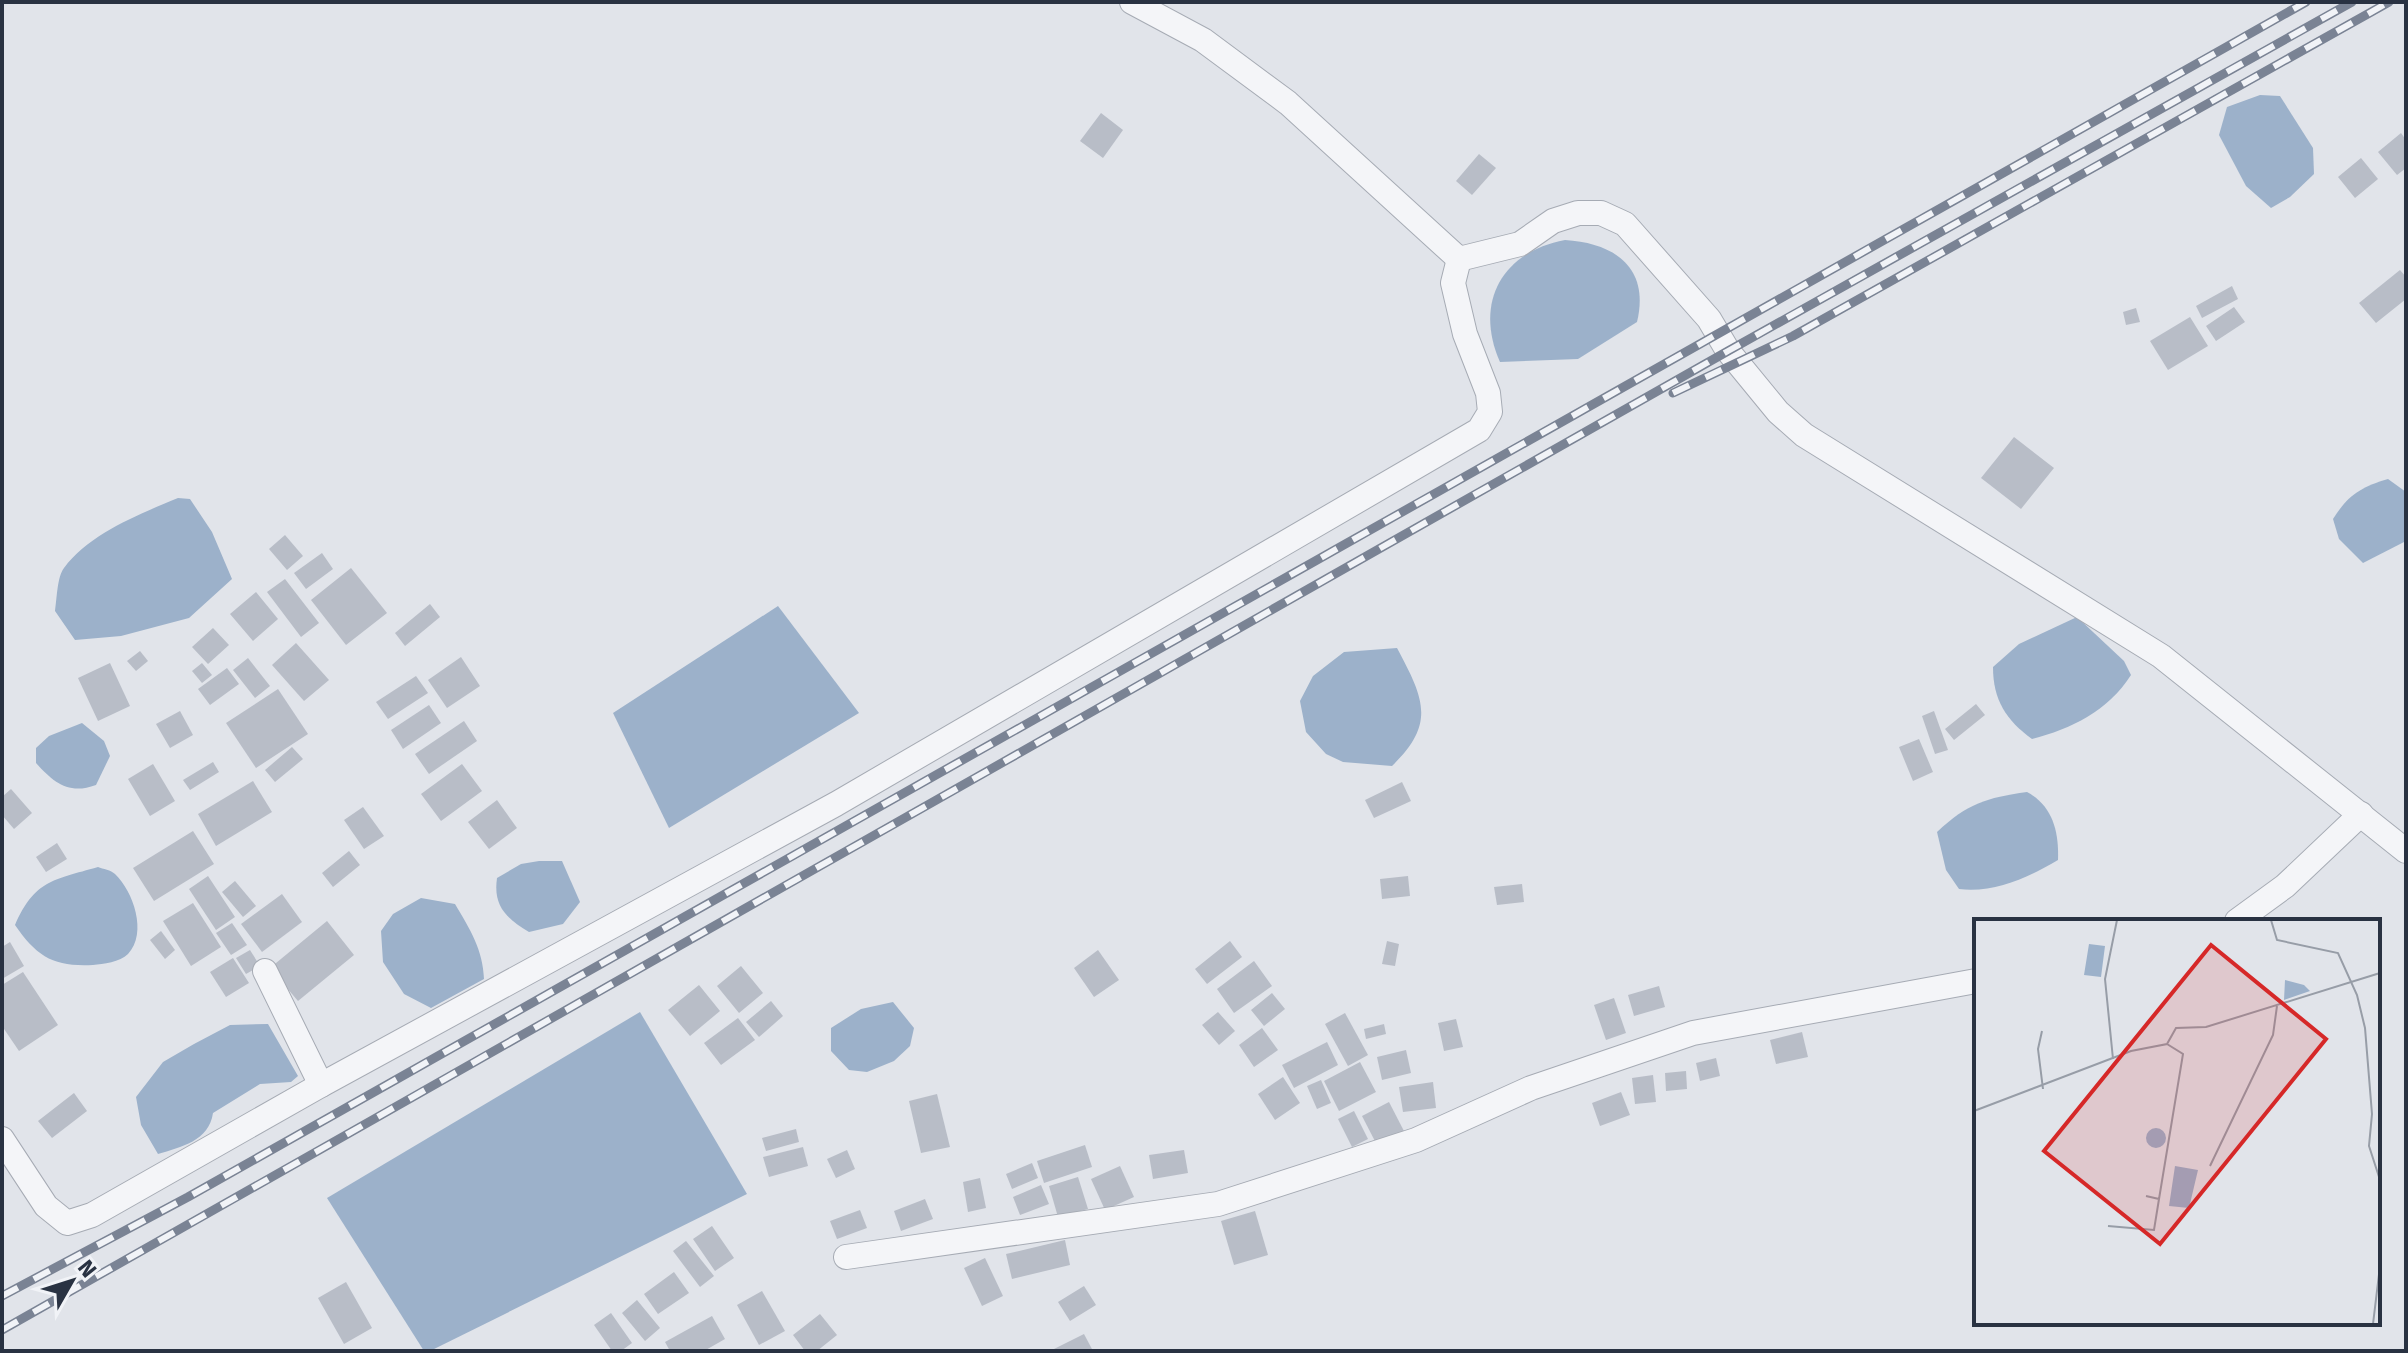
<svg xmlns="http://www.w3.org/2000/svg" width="2408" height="1353" font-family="'Fira Sans',sans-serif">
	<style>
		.water { fill: #9cb1ca }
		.building { fill: #b8bdc7 }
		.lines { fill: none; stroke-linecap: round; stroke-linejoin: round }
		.minor-casing { stroke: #a6abb4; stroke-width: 26 }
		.minor { stroke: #f4f5f8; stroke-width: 24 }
		.rail-casing { stroke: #7a8394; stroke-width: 9 }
		.rail { stroke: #f1f3f7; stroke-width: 6; stroke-dasharray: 18; stroke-linecap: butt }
		.inset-road { fill: none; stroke: #979da7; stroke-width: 2 }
		.view { fill: #d62828; fill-opacity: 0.15; stroke: #d62828; stroke-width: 4 }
		.inset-edge { fill: none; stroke: #293242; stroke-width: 4 }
	</style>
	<rect width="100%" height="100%" fill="#e1e4ea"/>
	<g class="water">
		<polygon points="2260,95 2280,96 2313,148 2314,174 2290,197 2271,208 2246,186 2219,135 2227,107"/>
		<path d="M1565 240C1615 243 1650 268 1637 322L1578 359 1500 362C1474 303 1501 252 1565 240Z"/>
		<path d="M2388 479 2406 492V541L2363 563 2339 539 2333 519C2348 495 2361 487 2388 479Z"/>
		<path d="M178 498 190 499 212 532 232 579 189 618 121 636 75 640 55 611C57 599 57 577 64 568 90 533 140 514 178 498Z"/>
		<polygon points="778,606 859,713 669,828 613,713"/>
		<path d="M2077 617 2124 661 2131 675C2108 711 2071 729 2032 739 2006 720 1993 700 1993 667L2019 644Z"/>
		<path d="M1397 648C1423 697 1437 723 1392 766L1343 762 1326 754 1306 732 1300 701 1313 676 1344 652Z"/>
		<path d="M82 723 104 741 110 756 96 785C69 795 54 783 36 763V748L49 736Z"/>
		<path d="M2027 792C2053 806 2059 832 2058 860 2027 878 1995 893 1959 889L1946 870 1937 832C1968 803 1986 798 2027 792Z"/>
		<path d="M539 861H562L580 902 563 924 529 932C506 918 493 906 497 878L521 864Z"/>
		<path d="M98 867C103 869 111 870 115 874 133 891 148 933 128 954 120 962 103 964 93 965 54 967 37 957 15 925 35 880 53 880 98 867Z"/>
		<path d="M421 898 455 904C470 929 483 950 484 979L431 1008 404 994 383 962 381 931 393 914Z"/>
		<polygon points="893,1002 914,1028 910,1046 894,1061 867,1072 849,1070 831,1051 831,1028 861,1009"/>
		<polygon points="640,1012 747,1194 430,1351 424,1351 327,1198"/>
		<path d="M268 1024 298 1076 291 1082 260 1084 213 1113C209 1141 181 1147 158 1154L141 1125 136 1097 163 1062 194 1044 230 1025Z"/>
	</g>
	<g class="building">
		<polygon points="1101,113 1123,130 1103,158 1080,141"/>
		<polygon points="2401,133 2406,140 2406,168 2397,175 2378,152"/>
		<polygon points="1479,154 1496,168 1472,195 1456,181"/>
		<polygon points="2361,158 2378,179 2355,198 2338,177"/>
		<polygon points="2400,270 2406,277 2406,299 2376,323 2359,303"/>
		<polygon points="2232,286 2238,299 2202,318 2196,306"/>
		<polygon points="2234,307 2245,322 2216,341 2206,326"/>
		<polygon points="2136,308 2140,322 2126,325 2123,312"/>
		<polygon points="2190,317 2208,346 2168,370 2150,341"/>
		<polygon points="2014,437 2054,468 2021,509 1981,478"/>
		<polygon points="285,535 303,556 287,570 269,549"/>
		<polygon points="322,553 333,569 306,589 294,573"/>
		<polygon points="351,568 387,613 346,645 311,600"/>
		<polygon points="285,579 319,623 301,637 267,592"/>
		<polygon points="256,592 278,619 253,641 230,614"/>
		<polygon points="430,604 440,617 405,646 395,633"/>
		<polygon points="213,628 229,645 208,664 192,647"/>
		<polygon points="296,643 329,680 304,701 272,665"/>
		<polygon points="140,651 148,661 136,671 127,661"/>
		<polygon points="461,657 480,686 447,708 428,680"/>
		<polygon points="248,658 270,686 255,698 233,670"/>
		<polygon points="110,663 130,706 98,721 78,678"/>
		<polygon points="202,663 212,675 202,683 192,671"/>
		<polygon points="227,668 239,684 210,705 198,689"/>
		<polygon points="416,676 428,693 388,719 376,702"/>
		<polygon points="278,689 308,734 256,768 226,723"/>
		<polygon points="1976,704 1985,715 1954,740 1945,729"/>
		<polygon points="429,705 441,723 403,749 391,730"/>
		<polygon points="180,711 193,735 170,748 156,724"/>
		<polygon points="1934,711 1948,750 1935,754 1922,716"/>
		<polygon points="464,721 477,741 429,774 415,754"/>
		<polygon points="1919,739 1933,772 1913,781 1899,747"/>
		<polygon points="292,747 303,759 275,782 265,770"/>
		<polygon points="213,762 219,772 190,790 183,780"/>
		<polygon points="153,764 175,801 150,816 128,779"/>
		<polygon points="462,764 482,791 441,821 421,794"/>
		<polygon points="253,781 272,812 216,846 198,814"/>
		<polygon points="1402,782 1411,801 1374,818 1365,800"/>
		<polygon points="11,789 32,813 14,829 2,815 2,797"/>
		<polygon points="497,800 517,828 489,849 468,822"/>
		<polygon points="363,807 384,836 364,849 344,820"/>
		<polygon points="193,831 214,864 154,901 133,868"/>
		<polygon points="57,843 67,859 46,872 36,857"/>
		<polygon points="349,851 360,865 333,887 322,873"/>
		<polygon points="208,876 235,917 216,930 189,889"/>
		<polygon points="1408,876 1410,896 1382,899 1380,879"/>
		<polygon points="235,881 256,906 243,917 222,892"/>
		<polygon points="1522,884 1524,902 1497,905 1494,887"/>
		<polygon points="282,894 302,922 262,952 241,924"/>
		<polygon points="193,903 221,947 191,966 163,921"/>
		<polygon points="327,921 354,955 298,1001 270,968"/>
		<polygon points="232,923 247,945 231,955 216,933"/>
		<polygon points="161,931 175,950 165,959 150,940"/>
		<polygon points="1230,941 1242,957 1207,984 1195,969"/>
		<polygon points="1387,941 1399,944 1395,966 1382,964"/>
		<polygon points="10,942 24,966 2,979 2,947"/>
		<polygon points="250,950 260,966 246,974 236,958"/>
		<polygon points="1098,950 1119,980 1094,997 1074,968"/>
		<polygon points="233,958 249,983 226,997 210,972"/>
		<polygon points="1254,961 1272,986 1234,1013 1217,989"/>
		<polygon points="741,966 763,993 739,1013 717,986"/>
		<polygon points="23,972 58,1025 19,1051 2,1026 2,985"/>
		<polygon points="699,985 720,1011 690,1036 668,1010"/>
		<polygon points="1659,986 1665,1007 1634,1016 1628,995"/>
		<polygon points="1272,993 1285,1009 1264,1026 1251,1010"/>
		<polygon points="1614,998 1626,1033 1606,1040 1594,1005"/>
		<polygon points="771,1001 783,1016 759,1037 746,1022"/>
		<polygon points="1218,1012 1235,1031 1219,1045 1202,1025"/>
		<polygon points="1345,1013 1368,1055 1348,1066 1325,1024"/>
		<polygon points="738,1018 755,1040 721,1065 704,1043"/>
		<polygon points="1456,1019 1463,1047 1444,1051 1438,1023"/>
		<polygon points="1384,1024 1386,1034 1366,1039 1364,1029"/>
		<polygon points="1262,1028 1278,1050 1254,1067 1239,1045"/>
		<polygon points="1802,1032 1808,1057 1776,1064 1770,1040"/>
		<polygon points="1327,1042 1338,1065 1294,1088 1282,1065"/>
		<polygon points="1406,1050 1411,1073 1382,1080 1377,1057"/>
		<polygon points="1716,1058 1720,1076 1700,1081 1696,1063"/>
		<polygon points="1360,1062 1376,1092 1339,1111 1324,1081"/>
		<polygon points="1686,1071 1687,1089 1666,1091 1665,1073"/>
		<polygon points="1653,1075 1656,1102 1635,1104 1632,1078"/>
		<polygon points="1283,1077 1300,1103 1275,1120 1258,1094"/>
		<polygon points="1321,1080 1331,1103 1317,1109 1307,1086"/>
		<polygon points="1433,1082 1436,1108 1403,1112 1399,1087"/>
		<polygon points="1621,1092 1630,1115 1600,1126 1592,1103"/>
		<polygon points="74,1093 87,1111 52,1138 38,1121"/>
		<polygon points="937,1094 950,1147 921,1153 909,1101"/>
		<polygon points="1389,1102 1405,1133 1378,1147 1362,1116"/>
		<polygon points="1354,1111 1368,1139 1352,1147 1338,1119"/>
		<polygon points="796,1129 799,1142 766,1151 762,1138"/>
		<polygon points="1085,1145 1092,1167 1044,1183 1037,1161"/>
		<polygon points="803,1147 808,1166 769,1177 763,1157"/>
		<polygon points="847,1150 855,1169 836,1178 827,1159"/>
		<polygon points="1184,1150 1188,1173 1153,1179 1149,1155"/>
		<polygon points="1032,1163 1038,1178 1012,1189 1006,1174"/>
		<polygon points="1120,1166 1134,1197 1105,1210 1091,1179"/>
		<polygon points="1078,1177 1088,1209 1058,1217 1049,1186"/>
		<polygon points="980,1178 986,1208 968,1212 963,1182"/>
		<polygon points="1041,1185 1049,1204 1020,1215 1013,1197"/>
		<polygon points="925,1199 933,1219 901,1231 894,1211"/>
		<polygon points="860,1210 867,1228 837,1239 830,1221"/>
		<polygon points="1255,1211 1268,1255 1234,1265 1221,1221"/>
		<polygon points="712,1226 734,1258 715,1271 693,1239"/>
		<polygon points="1065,1240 1070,1265 1012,1279 1006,1254"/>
		<polygon points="686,1241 714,1276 700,1287 673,1251"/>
		<polygon points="985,1258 1003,1296 982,1306 964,1268"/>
		<polygon points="674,1272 689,1293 658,1314 644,1294"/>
		<polygon points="346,1282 372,1328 344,1344 318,1298"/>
		<polygon points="1084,1286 1096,1305 1070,1321 1058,1302"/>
		<polygon points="762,1291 785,1331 759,1345 737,1305"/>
		<polygon points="637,1300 660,1328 645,1341 622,1313"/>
		<polygon points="611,1313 632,1343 621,1351 612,1351 594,1325"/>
		<polygon points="820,1314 837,1335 817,1351 805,1351 793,1335"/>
		<polygon points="712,1316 725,1339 704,1351 670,1351 665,1342"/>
		<polygon points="1084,1334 1093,1351 1050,1351"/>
	</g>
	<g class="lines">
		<g class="minor-casing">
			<g id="minor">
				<polyline points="1132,2 1203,40 1288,103 1459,259 1520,244 1553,221 1578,213 1601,213 1625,224 1709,319 1728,351 1778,412 1804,435 2161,656 2406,851"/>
				<polyline points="2237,921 2285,886 2361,814"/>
				<polyline points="265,971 321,1085 836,804 1479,430 1490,412 1488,393 1465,334 1453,283 1459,259"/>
				<polyline points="2,1139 46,1206 67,1223 92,1215 321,1085"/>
				<polyline points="846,1257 1218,1204 1416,1140 1531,1088 1693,1033 1976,981"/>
			</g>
		</g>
		<use href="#minor" class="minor"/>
		<g class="rail-casing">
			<g id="rail">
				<polyline points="1673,393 1793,336 2389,2"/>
				<polyline points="2,1296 188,1197 2306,2"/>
				<polyline points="2,1330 1728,351 2352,2"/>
			</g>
		</g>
		<use href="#rail" class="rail"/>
	</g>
	<g transform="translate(1974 919)">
		<rect width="406" height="406" fill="#e1e4ea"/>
		<path d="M115 25 131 27 127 58 110 56ZM311 61 330 66 336 72 310 81ZM172 219a10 10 0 1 1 20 0a10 10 0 1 1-20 0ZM201 247 224 251 215 289 195 287Z" fill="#9cb1ca"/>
		<path class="inset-road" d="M297 1 303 21 364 34 383 76 391 109 398 195 395 227 406 261M68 112 64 130 69 170M139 140 131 60 143 1M0 192 157 132 193 125 202 109 232 108 406 54M236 247 299 116 303 87M172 277 185 280 209 135 193 125M134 307 180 311 185 280M399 405 406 347"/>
		<path class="view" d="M237 26 352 120 186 325 70 232Z"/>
		<rect width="406" height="406" class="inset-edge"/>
	</g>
	<rect width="2408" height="1353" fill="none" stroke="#293242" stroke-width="8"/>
	<g transform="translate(72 1281) rotate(51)" stroke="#f1f3f7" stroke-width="6" paint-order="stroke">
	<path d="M0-6L14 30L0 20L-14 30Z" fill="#293242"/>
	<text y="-12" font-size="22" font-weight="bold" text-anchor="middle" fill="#293242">N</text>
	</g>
</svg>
